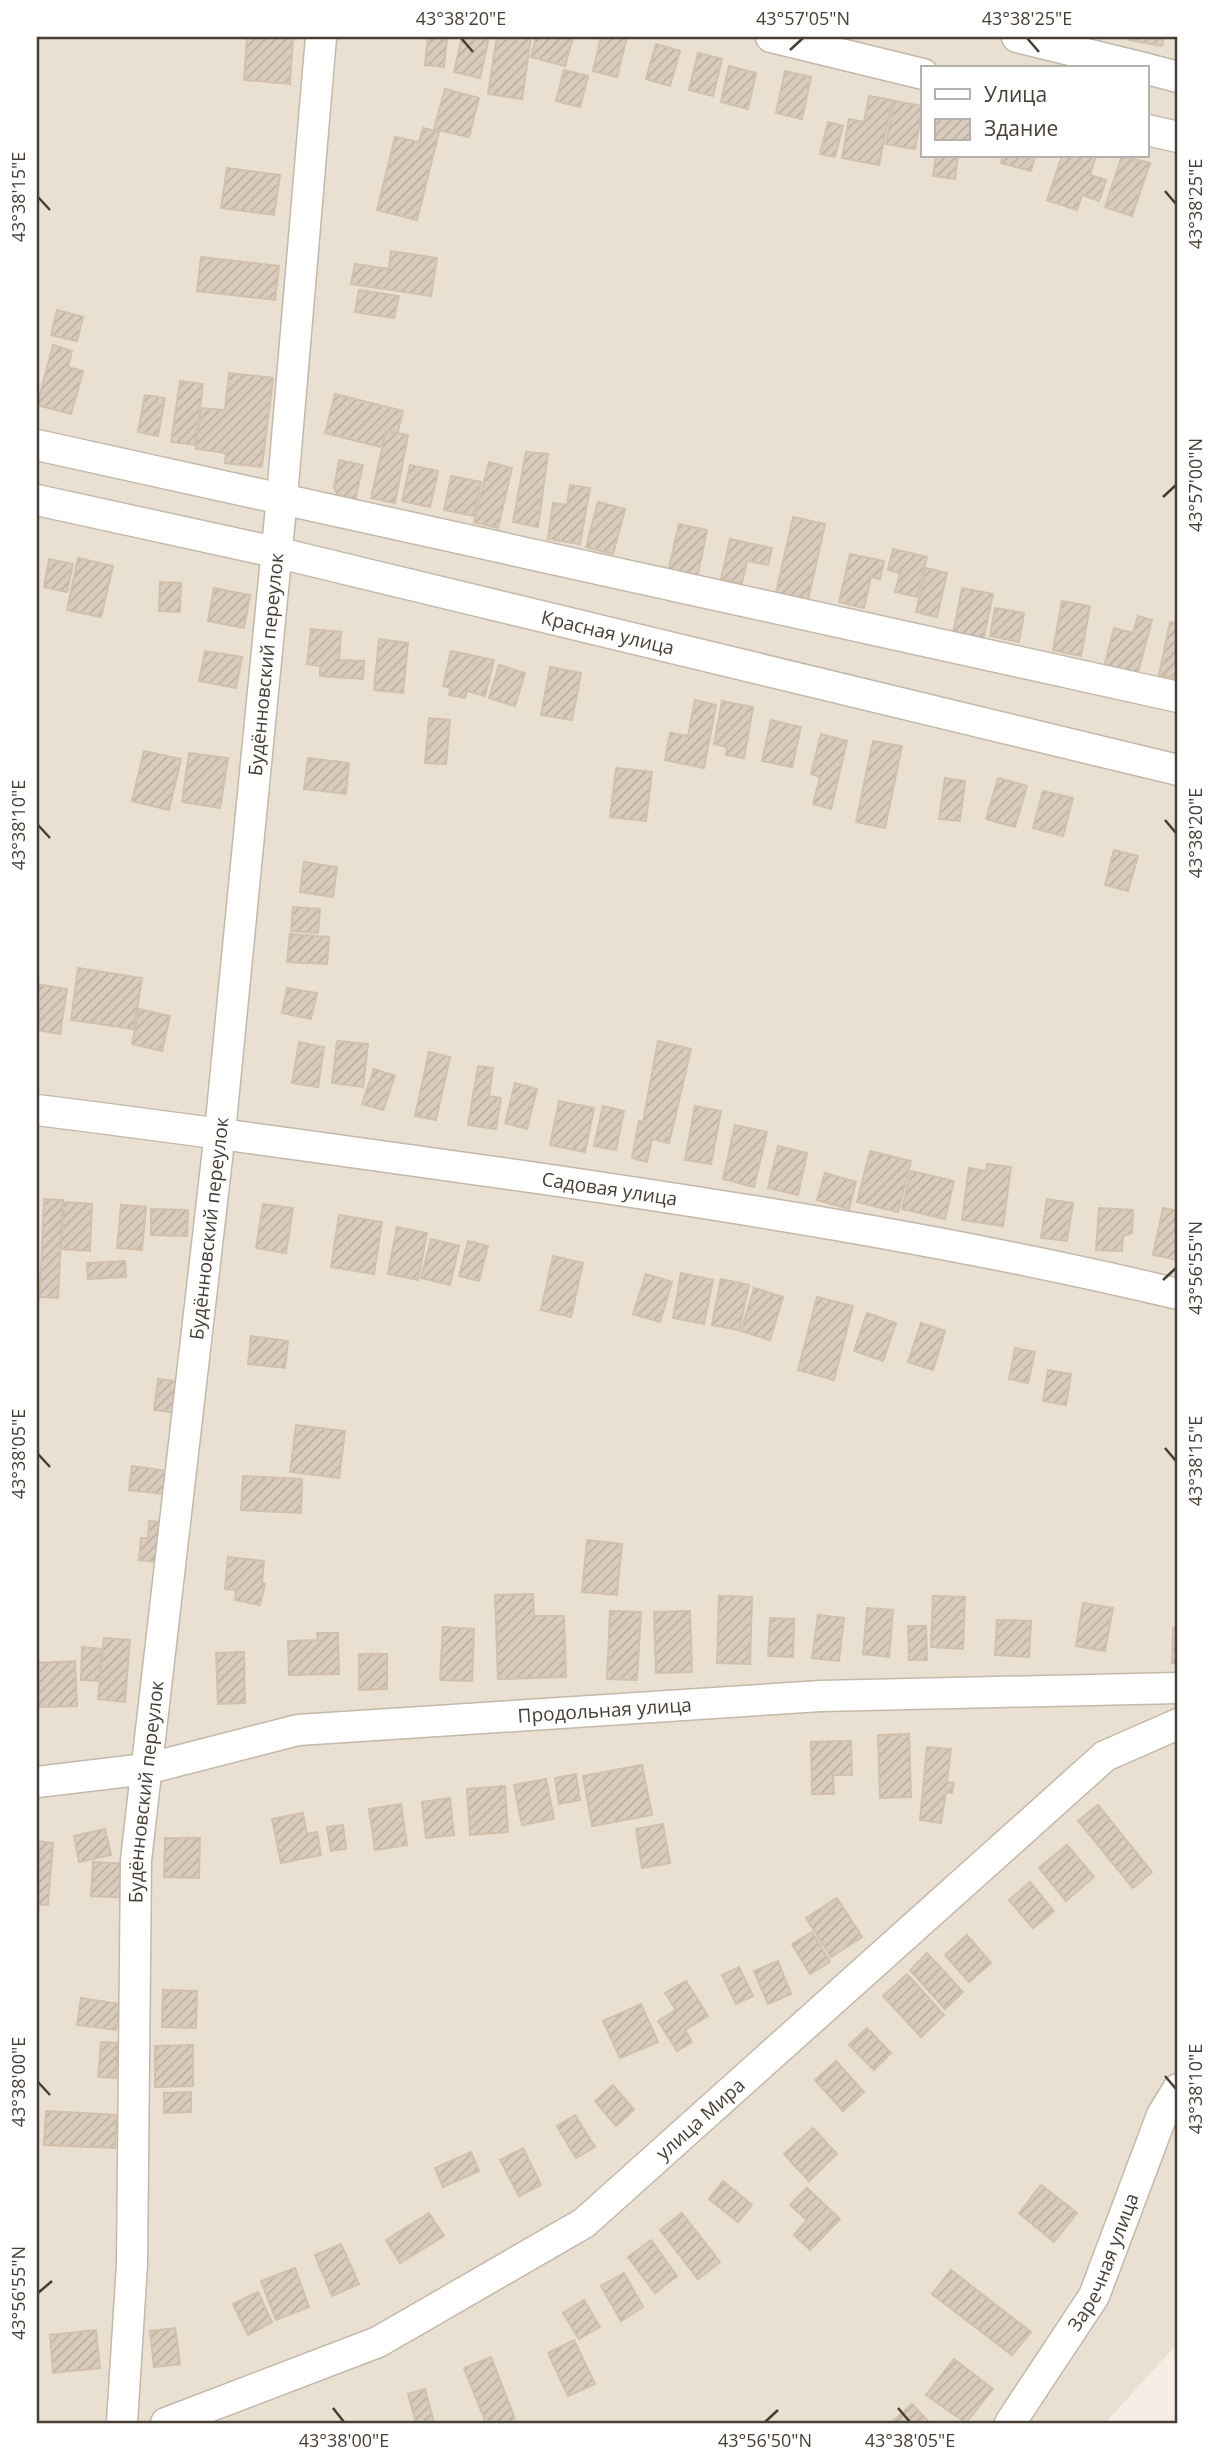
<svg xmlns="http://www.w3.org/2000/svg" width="1215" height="2460" font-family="'Open Sans',sans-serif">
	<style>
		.residential { fill: #e9e0d2; fill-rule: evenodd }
		.building { fill: url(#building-hatch); stroke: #d3c0ab; stroke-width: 2 }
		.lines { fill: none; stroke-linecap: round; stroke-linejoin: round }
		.street-casing { stroke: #c4b8a9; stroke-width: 33 }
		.street { stroke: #fff; stroke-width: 30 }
		.ticks { fill: none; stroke: #473e34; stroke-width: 2.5 }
		.labels { text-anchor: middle; stroke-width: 5; stroke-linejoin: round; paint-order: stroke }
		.street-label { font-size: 19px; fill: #473e34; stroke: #fff }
		.neatline { fill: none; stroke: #473e34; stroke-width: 2.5 }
		.ticks-label { font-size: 18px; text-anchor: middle; fill: #473e34 }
	</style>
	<defs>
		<pattern id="building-hatch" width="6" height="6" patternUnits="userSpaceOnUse" patternTransform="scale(1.75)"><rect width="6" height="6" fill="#daccbc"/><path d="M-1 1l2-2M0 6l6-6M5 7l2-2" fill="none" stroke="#bcb0a2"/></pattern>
	</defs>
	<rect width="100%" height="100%" fill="#f4eee5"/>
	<path class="residential" d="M37 37H1178V2343L1105 2423H37ZM923 68H1147V156H923Z"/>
	<g class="building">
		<polygon points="247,37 293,37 290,84 244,80"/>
		<polygon points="428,37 447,37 444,67 425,65"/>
		<polygon points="462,37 489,37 480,78 454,72"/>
		<polygon points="497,37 531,37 522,99 488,94"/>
		<polygon points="536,37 573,37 565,66 531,57"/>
		<polygon points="601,37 627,37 617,77 593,71"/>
		<polygon points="1130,37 1164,37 1162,46 1129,40"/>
		<polygon points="656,44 680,51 670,86 646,79"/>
		<polygon points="698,53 722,59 713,96 689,90"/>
		<polygon points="729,66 756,73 748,109 721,102"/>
		<polygon points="564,70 588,76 580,107 556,101"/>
		<polygon points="785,71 811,77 802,119 776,113"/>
		<polygon points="445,89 479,98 469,137 434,129"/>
		<polygon points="869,96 892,100 879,165 842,158 849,119 864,122"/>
		<polygon points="894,101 923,106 915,149 886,144"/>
		<polygon points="828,122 843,126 835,157 820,154"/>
		<polygon points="423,128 439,132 417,220 377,210 395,137 419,142"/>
		<polygon points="936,156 958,156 955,179 933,176"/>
		<polygon points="1003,156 1035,156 1031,171 1001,163"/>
		<polygon points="1062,156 1096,156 1090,175 1106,180 1099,201 1082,195 1077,210 1047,200"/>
		<polygon points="1122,156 1150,163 1132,216 1105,207"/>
		<polygon points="227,168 280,175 274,215 221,208"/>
		<polygon points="391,251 437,258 431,296 351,284 355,264 389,269"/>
		<polygon points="201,257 279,266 275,300 197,291"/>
		<polygon points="359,290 399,296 394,318 355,312"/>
		<polygon points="57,310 83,317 77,341 51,335"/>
		<polygon points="53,345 72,351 68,367 83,371 71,414 37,405"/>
		<polygon points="229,373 273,378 262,467 225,463 226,453 196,449 201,408 225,410"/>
		<polygon points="180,381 203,384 195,445 171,442"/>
		<polygon points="335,394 403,411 393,450 325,433"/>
		<polygon points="145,395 165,398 158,436 138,432"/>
		<polygon points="386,431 408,435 395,503 371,498"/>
		<polygon points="526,452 548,454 538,527 513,522"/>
		<polygon points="339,460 363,465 355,501 339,497 334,488"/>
		<polygon points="489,462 512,468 498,528 474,522"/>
		<polygon points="410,465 438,471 430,507 402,501"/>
		<polygon points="451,476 481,482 474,516 444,510"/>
		<polygon points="570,485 590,488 580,544 548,539 553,503 567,505"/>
		<polygon points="598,502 625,509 613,554 586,547"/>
		<polygon points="793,517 825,524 808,600 776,593"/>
		<polygon points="679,524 707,530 697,578 668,572"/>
		<polygon points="730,539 772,548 768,565 747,561 742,583 721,579"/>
		<polygon points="893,549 927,557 917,597 895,592 900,573 888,570"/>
		<polygon points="850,554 884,561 880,579 871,577 864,608 839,602"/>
		<polygon points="78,558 113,566 101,617 67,610"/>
		<polygon points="49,559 73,564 67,592 44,587"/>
		<polygon points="926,568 947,573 937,617 916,612"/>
		<polygon points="160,582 181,583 180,612 159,611"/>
		<polygon points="214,588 250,595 244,628 208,621"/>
		<polygon points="962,588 993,594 983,641 953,634"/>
		<polygon points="1062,601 1090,606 1081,656 1053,650"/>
		<polygon points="995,608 1024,613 1019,642 990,636"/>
		<polygon points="1138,616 1152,620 1137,676 1104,667 1114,628 1133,633"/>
		<polygon points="1170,622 1178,624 1178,679 1159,675"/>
		<polygon points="311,629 341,632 339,660 364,661 363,679 320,676 320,666 307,664"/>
		<polygon points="379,639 408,643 403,693 374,690"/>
		<polygon points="205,651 242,657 236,688 199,681"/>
		<polygon points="451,651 494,660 485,696 467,691 465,698 449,695 451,688 443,686"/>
		<polygon points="499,665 525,673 515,706 489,698"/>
		<polygon points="550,667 581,673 572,720 541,715"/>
		<polygon points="695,700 716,705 704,768 665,760 670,733 688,736"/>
		<polygon points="722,701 753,707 744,758 726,755 727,747 714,744"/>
		<polygon points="429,718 450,720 446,764 425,763"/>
		<polygon points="771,720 801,727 792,767 762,761"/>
		<polygon points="821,734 847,741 831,809 813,804 820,777 811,774"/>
		<polygon points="873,741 902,746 885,828 856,822"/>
		<polygon points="144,751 181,759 169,810 132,801"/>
		<polygon points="189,753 228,758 220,808 182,802"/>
		<polygon points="308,758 349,763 346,794 304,789"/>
		<polygon points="616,768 652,772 646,821 610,817"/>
		<polygon points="945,778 965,781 960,821 939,819"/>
		<polygon points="998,778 1027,786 1015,827 986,819"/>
		<polygon points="1043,791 1073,798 1063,836 1033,828"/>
		<polygon points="1114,850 1138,856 1128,891 1105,885"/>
		<polygon points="304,862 337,867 333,897 300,892"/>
		<polygon points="293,907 320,909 318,933 291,931"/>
		<polygon points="290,934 329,937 327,964 287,962"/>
		<polygon points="78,968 142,978 134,1029 71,1020"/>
		<polygon points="37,984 67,989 60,1034 37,1030"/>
		<polygon points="287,988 317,993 311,1019 282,1013"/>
		<polygon points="139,1009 170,1016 162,1051 132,1044"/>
		<polygon points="337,1041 368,1044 363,1087 332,1083"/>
		<polygon points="658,1041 691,1049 669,1143 652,1139 647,1162 632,1158 639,1121 643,1122"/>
		<polygon points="299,1042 324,1047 318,1087 292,1083"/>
		<polygon points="429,1052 450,1057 436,1120 415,1116"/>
		<polygon points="478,1066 493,1068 489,1096 501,1098 496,1129 468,1125"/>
		<polygon points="374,1069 395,1076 383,1110 362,1104"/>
		<polygon points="515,1083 537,1089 527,1129 505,1123"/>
		<polygon points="559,1101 594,1108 585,1152 550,1145"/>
		<polygon points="603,1106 624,1111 616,1150 594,1146"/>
		<polygon points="695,1106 721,1111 711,1164 685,1160"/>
		<polygon points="735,1125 767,1132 754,1187 723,1179"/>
		<polygon points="778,1146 807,1153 798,1195 768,1188"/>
		<polygon points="870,1151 911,1161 898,1212 857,1202"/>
		<polygon points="987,1164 1011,1167 1003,1226 962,1220 969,1168 986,1171"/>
		<polygon points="911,1171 954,1181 945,1219 902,1209"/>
		<polygon points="825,1173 856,1182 849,1209 817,1200"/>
		<polygon points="44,1199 63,1200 58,1298 40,1297"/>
		<polygon points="1047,1199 1073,1203 1067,1241 1041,1238"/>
		<polygon points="64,1202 92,1204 90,1251 61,1249"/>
		<polygon points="263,1204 293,1208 286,1253 256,1248"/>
		<polygon points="121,1205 146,1207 142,1250 117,1248"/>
		<polygon points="1099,1208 1133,1210 1132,1233 1123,1236 1122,1251 1096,1250"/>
		<polygon points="1163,1208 1178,1211 1178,1260 1153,1255"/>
		<polygon points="151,1209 188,1210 187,1236 151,1235"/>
		<polygon points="339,1215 382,1222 374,1274 331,1267"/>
		<polygon points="397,1227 427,1233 418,1280 388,1274"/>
		<polygon points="431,1239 459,1246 450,1285 421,1278"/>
		<polygon points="468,1241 488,1246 479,1281 459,1276"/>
		<polygon points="553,1256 583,1263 571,1317 541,1310"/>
		<polygon points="125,1261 126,1277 88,1279 87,1263"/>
		<polygon points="681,1273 713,1280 704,1324 673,1318"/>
		<polygon points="646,1274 672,1282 660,1322 633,1314"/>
		<polygon points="721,1279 749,1285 739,1330 712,1325"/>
		<polygon points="754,1288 783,1297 770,1340 741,1331"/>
		<polygon points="817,1297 853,1306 834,1380 798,1370"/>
		<polygon points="867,1313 896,1323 883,1361 854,1351"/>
		<polygon points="921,1323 945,1331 933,1370 908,1362"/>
		<polygon points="251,1336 288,1341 285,1368 248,1364"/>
		<polygon points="1015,1348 1035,1352 1028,1383 1009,1379"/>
		<polygon points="1048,1370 1071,1374 1066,1405 1043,1401"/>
		<polygon points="158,1379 183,1382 178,1413 154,1410"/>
		<polygon points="296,1425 345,1431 339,1478 290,1472"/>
		<polygon points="132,1466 175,1472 172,1495 129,1490"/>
		<polygon points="243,1476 302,1479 301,1513 241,1510"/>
		<polygon points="149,1521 170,1523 166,1563 139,1560 141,1538 148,1538"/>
		<polygon points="587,1540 622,1544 617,1595 582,1592"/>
		<polygon points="228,1557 264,1561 262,1583 265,1584 260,1605 235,1600 236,1590 225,1589"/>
		<polygon points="533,1594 534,1616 564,1616 566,1677 498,1679 495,1595"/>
		<polygon points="719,1596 752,1597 750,1664 717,1663"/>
		<polygon points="933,1596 965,1597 963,1649 931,1647"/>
		<polygon points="1083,1603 1113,1608 1105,1651 1076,1646"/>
		<polygon points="867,1608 893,1610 889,1657 863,1654"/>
		<polygon points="610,1611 641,1612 637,1680 607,1679"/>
		<polygon points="690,1611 692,1672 656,1673 654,1612"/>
		<polygon points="818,1615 844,1618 839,1661 812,1658"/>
		<polygon points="770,1618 794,1619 793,1657 768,1656"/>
		<polygon points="997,1620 1031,1621 1029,1657 995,1655"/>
		<polygon points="908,1626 926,1626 927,1660 909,1660"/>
		<polygon points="443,1627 474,1629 472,1681 440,1680"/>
		<polygon points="1173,1628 1178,1628 1178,1664 1172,1663"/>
		<polygon points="317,1633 338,1633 339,1674 289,1675 288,1641 318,1640"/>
		<polygon points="104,1638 130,1640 125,1702 98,1699"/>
		<polygon points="82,1647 101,1649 100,1681 81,1680"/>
		<polygon points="244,1652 245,1703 218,1704 216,1653"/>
		<polygon points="359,1654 387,1654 387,1689 359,1690"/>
		<polygon points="75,1661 77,1706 38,1707 37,1663"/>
		<polygon points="909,1734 911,1797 880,1798 878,1735"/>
		<polygon points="851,1741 852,1775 833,1775 834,1794 812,1794 811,1742"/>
		<polygon points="927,1747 951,1749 947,1782 954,1783 952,1793 946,1792 941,1823 920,1820"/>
		<polygon points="642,1765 652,1815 592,1826 583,1776"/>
		<polygon points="576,1774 580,1800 559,1804 555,1778"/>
		<polygon points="546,1779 554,1819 522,1825 514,1785"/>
		<polygon points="505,1786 508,1832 470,1835 467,1789"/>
		<polygon points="450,1798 454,1835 426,1838 422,1802"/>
		<polygon points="401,1804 407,1845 375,1850 369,1809"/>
		<polygon points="1098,1805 1152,1872 1133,1888 1078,1821"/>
		<polygon points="303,1813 307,1834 317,1832 321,1855 281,1863 272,1819"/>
		<polygon points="663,1824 670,1863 642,1868 636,1829"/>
		<polygon points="343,1825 346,1849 331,1851 327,1827"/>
		<polygon points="105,1829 111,1855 79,1862 74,1836"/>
		<polygon points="165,1838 200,1838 199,1878 164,1877"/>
		<polygon points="37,1841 53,1843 48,1905 37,1904"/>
		<polygon points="1067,1845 1094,1877 1066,1901 1039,1868"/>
		<polygon points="93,1862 130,1864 129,1898 91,1896"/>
		<polygon points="1030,1882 1054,1911 1033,1928 1009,1900"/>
		<polygon points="837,1898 862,1937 831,1957 806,1918"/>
		<polygon points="812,1932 830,1962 810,1974 792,1944"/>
		<polygon points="967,1935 991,1963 969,1982 945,1955"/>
		<polygon points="927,1953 963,1992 945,2009 910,1970"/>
		<polygon points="778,1961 791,1994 768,2004 754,1971"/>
		<polygon points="739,1967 753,1996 736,2004 722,1975"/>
		<polygon points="907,1974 944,2015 921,2037 883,1996"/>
		<polygon points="686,1981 708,2016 685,2030 692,2042 677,2051 658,2021 676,2010 665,1993"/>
		<polygon points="163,1990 197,1991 196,2028 162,2027"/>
		<polygon points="81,1998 120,2004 116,2030 77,2025"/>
		<polygon points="641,2004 658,2042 620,2058 603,2021"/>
		<polygon points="867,2028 891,2053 874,2070 849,2045"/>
		<polygon points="101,2042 118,2043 116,2078 98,2077"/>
		<polygon points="193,2045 193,2086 155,2087 155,2046"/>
		<polygon points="836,2061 864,2092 843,2111 815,2080"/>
		<polygon points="613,2085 634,2110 616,2126 595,2101"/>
		<polygon points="191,2092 191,2112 164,2113 164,2093"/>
		<polygon points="46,2111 117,2115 115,2148 44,2145"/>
		<polygon points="575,2115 595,2147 576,2158 557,2126"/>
		<polygon points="813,2128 837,2154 809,2181 784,2154"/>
		<polygon points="523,2148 541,2185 519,2196 500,2160"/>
		<polygon points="471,2152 479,2171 443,2187 435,2168"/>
		<polygon points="723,2181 752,2205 738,2222 709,2199"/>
		<polygon points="1041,2185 1077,2213 1054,2242 1019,2213"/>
		<polygon points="807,2188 840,2219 810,2250 794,2235 807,2220 790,2205"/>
		<polygon points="429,2213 444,2236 400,2263 386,2240"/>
		<polygon points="682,2213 720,2262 698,2279 660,2230"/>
		<polygon points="651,2240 677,2276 655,2293 628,2257"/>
		<polygon points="341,2244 359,2284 332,2296 315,2255"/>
		<polygon points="295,2268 309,2307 276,2320 261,2281"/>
		<polygon points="951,2270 1031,2332 1012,2355 932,2294"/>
		<polygon points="624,2273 643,2307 621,2321 601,2286"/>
		<polygon points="258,2292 272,2322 248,2335 233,2304"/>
		<polygon points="584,2300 600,2327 579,2339 563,2313"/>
		<polygon points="175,2328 180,2364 154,2367 150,2331"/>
		<polygon points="96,2330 100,2368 53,2373 50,2335"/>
		<polygon points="574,2340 595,2384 568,2396 548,2353"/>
		<polygon points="491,2357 515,2419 504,2423 486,2423 464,2368"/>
		<polygon points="954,2359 993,2389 966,2423 926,2395"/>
		<polygon points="425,2389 434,2423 416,2423 408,2394"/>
		<polygon points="912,2404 930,2423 891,2423"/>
	</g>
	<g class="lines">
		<g class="street-casing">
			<g id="street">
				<polyline points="771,37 923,74"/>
				<polyline points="1017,37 1144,68"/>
				<polyline points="1147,69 1178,77"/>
				<polyline points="1147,130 1178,137"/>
				<polyline points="37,445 1178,697"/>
				<path id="s1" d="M37 500 275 552 1178 770"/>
				<path id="s2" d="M37 1110C206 1131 375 1155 544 1179 756 1210 969 1244 1178 1294"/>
				<path id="s3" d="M37 1782 146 1769 298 1730 821 1696 1178 1688"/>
				<path id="s4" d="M122 2423 132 2264 136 1860 220 1132 282 497 321 37"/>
				<path id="s5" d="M166 2423 378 2342 584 2223 1105 1756 1178 1724"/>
				<path id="s6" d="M1010 2423 1094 2296 1162 2115 1178 2089"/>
			</g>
		</g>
		<use href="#street" class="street"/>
	</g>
	<path class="ticks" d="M461 38 473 52M1027 38 1039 52M790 50 803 38M1165 191 1176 204M38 197 50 210M1163 497 1176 485M1165 820 1176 833M38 825 50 838M1163 1280 1176 1268M1165 1448 1176 1461M38 1454 50 1467M1165 2076 1176 2089M38 2082 50 2095M38 2293 52 2281M333 2408 344 2422M898 2408 910 2422M765 2422 778 2410"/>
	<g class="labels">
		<g class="street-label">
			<text dy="7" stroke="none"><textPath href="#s1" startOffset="586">Красная улица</textPath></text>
			<text dy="7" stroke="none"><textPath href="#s4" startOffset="1766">Будённовский переулок</textPath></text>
			<text dy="7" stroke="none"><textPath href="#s2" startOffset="578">Садовая улица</textPath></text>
			<text dy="7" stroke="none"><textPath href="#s4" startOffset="1199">Будённовский переулок</textPath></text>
			<text dy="7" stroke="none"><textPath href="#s3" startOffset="574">Продольная улица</textPath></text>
			<text dy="7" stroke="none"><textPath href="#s4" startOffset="632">Будённовский переулок</textPath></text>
			<text dy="7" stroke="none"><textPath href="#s5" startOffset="621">улица Мира</textPath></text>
			<text dy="7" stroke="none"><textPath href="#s6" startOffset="187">Заречная улица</textPath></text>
		</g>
	</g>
	<rect width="1215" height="2460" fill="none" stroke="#ffffff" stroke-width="77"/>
	<rect x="921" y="66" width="228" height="91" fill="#ffffff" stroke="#b5b2ae" stroke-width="2"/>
	<rect x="935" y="89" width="35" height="10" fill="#ffffff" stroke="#b5b2ae" stroke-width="2"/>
	<text x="984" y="102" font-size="21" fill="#473e34">Улица</text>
	<rect x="935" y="119" width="35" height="21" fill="url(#building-hatch)" stroke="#b5b2ae" stroke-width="2"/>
	<text x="984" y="136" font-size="21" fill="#473e34">Здание</text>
	<rect x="38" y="38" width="1138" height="2384" class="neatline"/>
	<g class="ticks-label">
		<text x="461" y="25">43°38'20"E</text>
		<text x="803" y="25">43°57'05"N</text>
		<text x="1027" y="25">43°38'25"E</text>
		<text transform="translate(19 197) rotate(-90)" y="6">43°38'15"E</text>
		<text transform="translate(1196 204) rotate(-90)" y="6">43°38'25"E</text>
		<text transform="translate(1196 485) rotate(-90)" y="6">43°57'00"N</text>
		<text transform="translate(19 825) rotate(-90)" y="6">43°38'10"E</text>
		<text transform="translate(1196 833) rotate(-90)" y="6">43°38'20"E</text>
		<text transform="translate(1196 1268) rotate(-90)" y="6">43°56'55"N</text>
		<text transform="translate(19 1454) rotate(-90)" y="6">43°38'05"E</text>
		<text transform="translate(1196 1461) rotate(-90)" y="6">43°38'15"E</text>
		<text transform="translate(19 2082) rotate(-90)" y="6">43°38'00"E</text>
		<text transform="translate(1196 2089) rotate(-90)" y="6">43°38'10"E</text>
		<text transform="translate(19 2293) rotate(-90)" y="6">43°56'55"N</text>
		<text x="344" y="2447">43°38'00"E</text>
		<text x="765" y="2447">43°56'50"N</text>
		<text x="910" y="2447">43°38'05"E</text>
	</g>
</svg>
